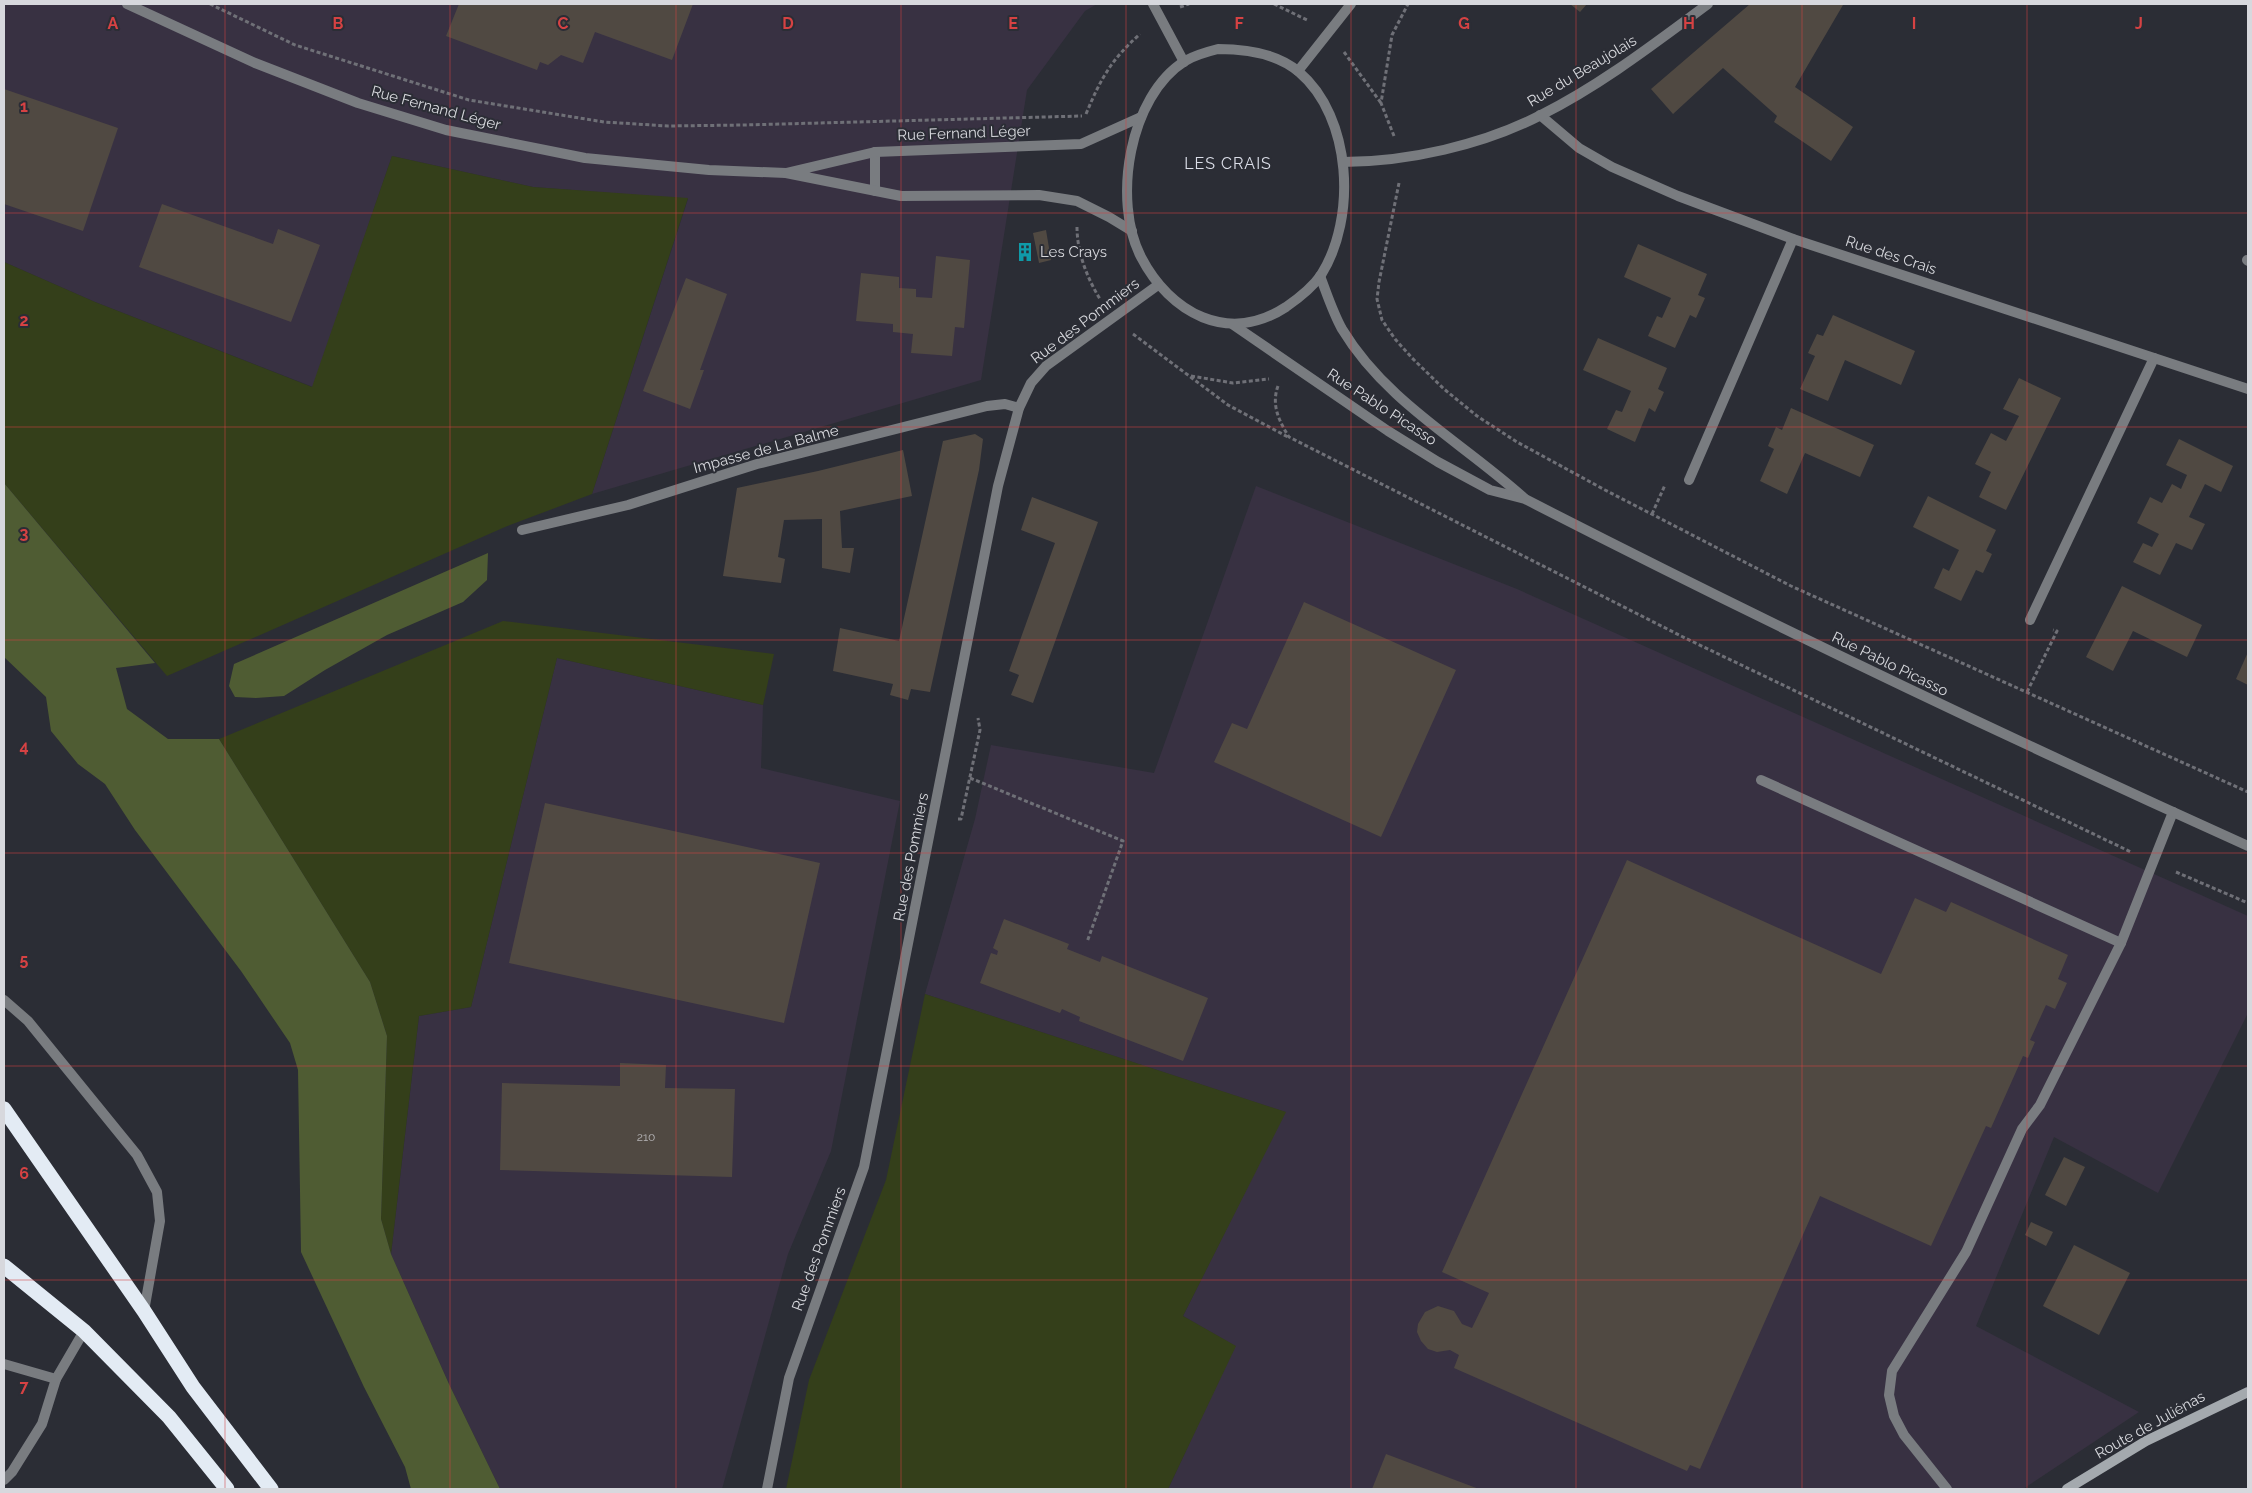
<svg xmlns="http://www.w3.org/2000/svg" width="2252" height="1493" font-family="Raleway,sans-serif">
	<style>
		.industrial { fill: #383142 }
		.green { fill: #343f1a }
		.forest { fill: #4f5c33 }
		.building { fill: #504942 }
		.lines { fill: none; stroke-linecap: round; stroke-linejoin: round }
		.path { stroke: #6f7077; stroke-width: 3; stroke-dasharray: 4 2.5; stroke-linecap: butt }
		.lane { stroke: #797c80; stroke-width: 10 }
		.street { stroke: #797c80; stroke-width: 10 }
		.secondary { stroke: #a4a9ae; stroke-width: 10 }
		.highway { stroke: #e3ebf4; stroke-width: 15 }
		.grid { fill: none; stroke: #d64243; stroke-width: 1; stroke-opacity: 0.55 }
		.labels { text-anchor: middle; stroke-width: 4; stroke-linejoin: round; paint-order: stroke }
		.number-label { font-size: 12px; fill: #b5b4b6 }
		.street-label { font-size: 15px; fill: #d7d8dd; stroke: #2b2d35 }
		.poi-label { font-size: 15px; fill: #d7d8dd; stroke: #2b2d35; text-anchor: start }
		.neighbourhood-label { font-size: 16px; letter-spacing: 1px; fill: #dbdee8; stroke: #2b2d35 }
		.grid-label { font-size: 16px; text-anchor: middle; font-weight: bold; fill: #d64243; stroke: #2b2d35; stroke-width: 4; stroke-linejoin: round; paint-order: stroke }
	</style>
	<rect width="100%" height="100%" fill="#2b2d35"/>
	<g class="industrial">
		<polygon points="4,4 1097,4 1085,11 1027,90 981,380 592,494 688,199 533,187 392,156 313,387 95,302 4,262"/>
		<polygon points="1256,486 1517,589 2248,916 2248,1013 2158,1193 2054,1137 1976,1326 2139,1412 2023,1489 1168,1489 1235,1346 1183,1316 1285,1112 925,994 975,819 991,745 1154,773"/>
		<polygon points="557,658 763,705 761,768 900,801 831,1151 788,1254 722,1489 500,1489 449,1384 391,1254 419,1016 471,1007"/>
	</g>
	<g class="green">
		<polygon points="392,156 533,187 688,198 592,494 505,527 167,676 4,483 4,262 95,302 312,387"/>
		<polygon points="503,621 774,654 763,705 557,658 471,1007 419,1016 391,1254 381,1219 387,1036 370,982 219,739"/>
		<polygon points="925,994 1286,1112 1183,1316 1236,1346 1168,1489 786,1489 809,1380 886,1180"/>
	</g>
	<g class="forest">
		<polygon points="4,483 155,663 116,668 127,709 168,739 219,739 370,982 387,1036 381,1219 391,1254 449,1384 500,1489 411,1489 405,1467 364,1387 301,1252 298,1070 290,1043 241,971 135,830 105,784 78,764 51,731 46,697 4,657"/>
		<polygon points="488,553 487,580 463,602 387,635 325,670 284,696 256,698 235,697 229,686 234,664"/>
	</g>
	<g class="building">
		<polygon points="459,4 693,4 672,60 595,32 583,63 561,55 548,65 540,62 537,70 446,36"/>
		<polygon points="1570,4 1587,4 1580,12"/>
		<polygon points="1750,4 1843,5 1795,87 1853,127 1831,161 1774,122 1777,116 1723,68 1673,114 1651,89"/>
		<polygon points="4,89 118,128 83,231 4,204"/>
		<polygon points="162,204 273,244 278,229 320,245 291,322 139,267"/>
		<polygon points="1046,230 1051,260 1039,263 1033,233"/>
		<polygon points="1029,241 1033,261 1021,263 1018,244"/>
		<polygon points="1638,244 1707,274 1698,295 1705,298 1696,318 1690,315 1675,348 1648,336 1657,316 1662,318 1671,298 1624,277"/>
		<polygon points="936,256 970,260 964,328 955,327 952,356 911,353 913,334 893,332 893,324 856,321 861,273 899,277 899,288 916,289 916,297 932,298"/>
		<polygon points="686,278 727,294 700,370 704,370 690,409 643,391"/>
		<polygon points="1833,315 1915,351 1901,385 1845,360 1828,401 1800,389 1815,356 1808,353 1817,334 1823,336"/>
		<polygon points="1598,338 1667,368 1658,389 1664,392 1655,412 1649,408 1635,442 1607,429 1616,410 1622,412 1631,391 1583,370"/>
		<polygon points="2019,378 2061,398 2006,510 1979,497 1991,472 1975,464 1991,433 2006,441 2019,416 2003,409"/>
		<polygon points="1791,408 1874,445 1860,477 1805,453 1787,494 1760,481 1774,449 1768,446 1776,427 1782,430"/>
		<polygon points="975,434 983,439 979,470 930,692 911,689 908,700 890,695 893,684 833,671 840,628 899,641 943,441"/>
		<polygon points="2179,439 2233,466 2221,492 2205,484 2189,517 2205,524 2192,550 2176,543 2160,575 2133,562 2143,543 2152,547 2159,534 2137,523 2150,497 2162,503 2172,484 2181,489 2187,475 2166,465"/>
		<polygon points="903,450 912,496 840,511 842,548 854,548 850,573 822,568 822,519 784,520 778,557 785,559 781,583 723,576 737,488 818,471"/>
		<polygon points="1928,496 1996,530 1986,551 1992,554 1983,573 1976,570 1961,601 1934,588 1943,568 1949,571 1959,550 1913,527"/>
		<polygon points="1032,497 1098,522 1033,703 1011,695 1019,675 1009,671 1055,543 1021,530"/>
		<polygon points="2122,586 2202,625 2187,657 2133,631 2113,671 2086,657"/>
		<polygon points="1304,602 1456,670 1381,837 1214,762 1232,723 1247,729"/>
		<polygon points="2248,652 2248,685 2236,679"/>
		<polygon points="545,803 820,863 784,1023 509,963"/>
		<polygon points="1627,860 1881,974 1915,898 1946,912 1951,902 2068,955 2058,979 2067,983 2055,1009 2046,1005 2030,1040 2035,1042 2028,1058 2023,1056 1991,1128 1986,1126 1931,1246 1820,1196 1700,1469 1690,1465 1687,1471 1454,1368 1459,1355 1450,1350 1437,1352 1428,1349 1421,1341 1417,1332 1418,1324 1425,1312 1438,1306 1454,1311 1462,1324 1472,1328 1489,1293 1442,1272"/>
		<polygon points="1004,919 1069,944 1067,949 1100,962 1102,956 1208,998 1183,1061 1079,1021 1080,1017 1062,1009 1060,1013 980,983 991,953 997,955 998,951 993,948"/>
		<polygon points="620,1063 666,1065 665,1088 735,1089 732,1177 500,1170 502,1083 620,1086"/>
		<polygon points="2064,1157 2085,1167 2066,1206 2045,1195"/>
		<polygon points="2031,1222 2053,1232 2046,1246 2025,1235"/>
		<polygon points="2074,1245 2130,1273 2099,1335 2043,1306"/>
		<polygon points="1386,1454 1479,1489 1372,1489"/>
	</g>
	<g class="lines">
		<g class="path">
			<polyline points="210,4 295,45 469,100 604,122 668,126 744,125 1082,116"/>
			<polyline points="1274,4 1307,20"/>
			<polyline points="1180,7 1189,4"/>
			<polyline points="1344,52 1381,103"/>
			<path d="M1086 114C1101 78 1111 60 1140 34"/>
			<polyline points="1394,136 1381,103 1392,35 1408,4"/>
			<polyline points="1399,183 1379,282 1377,299 1382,320 1395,339 1412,358 1444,389 1477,416 1517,442 1605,490 1791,586 2248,792"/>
			<path d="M1077 227C1077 252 1087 278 1100 299"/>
			<polyline points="1133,334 1228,405 1288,437"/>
			<polyline points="1191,376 1233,383 1269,379"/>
			<path d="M1278 386C1271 405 1279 421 1289 437L1685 638 2131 852"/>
			<polyline points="1652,514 1665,485"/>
			<polyline points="2027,692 2057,631 2053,630"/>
			<polyline points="970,778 1123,841 1087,942"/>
			<polyline points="958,819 961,819 980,730 978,718"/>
			<polyline points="2176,872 2248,903"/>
		</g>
		<g class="lane">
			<polyline points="875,191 875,152"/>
			<polyline points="2247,260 2248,261"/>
			<polyline points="1689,480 1793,239"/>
			<polyline points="2030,620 2154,358"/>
			<polyline points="1761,780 2121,943"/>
			<polyline points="4,1000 28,1021 137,1155 157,1192 160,1221 144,1311"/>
			<polyline points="4,1364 56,1379"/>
			<polyline points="4,1480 12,1472 42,1424 56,1379 84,1331"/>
			<polyline points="1947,1489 1904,1435 1894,1416 1889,1395 1892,1371 1966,1252 2022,1129 2040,1105 2121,943 2173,812"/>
		</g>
		<g class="street">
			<polyline points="127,4 255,63 358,103 446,130 585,158 709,170 786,173"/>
			<polyline points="1153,4 1184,62"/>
			<path d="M1218 49C1246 49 1277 53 1299 72 1352 117 1357 218 1321 275 1312 288 1299 298 1286 307 1228 345 1170 313 1141 257 1112 201 1129 96 1185 61 1195 55 1206 52 1218 49Z"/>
			<polyline points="1298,71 1351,4"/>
			<polyline points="1540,115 1579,148 1612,167 1678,196 1793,239 2248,389"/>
			<path d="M1343 162C1407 162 1483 145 1541 115 1601 85 1655 43 1708 4"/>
			<polyline points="1132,231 1109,217 1077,201 1039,195 901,196 786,173 875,152 1081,144 1141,117"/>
			<path d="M1320 276C1327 294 1333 313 1342 329 1386 402 1462 442 1524 498"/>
			<path d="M1232 324 1388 431 1438 462 1490 490 1525 499C1763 621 2004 736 2248 846"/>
			<polyline points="522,530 628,505 757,464 987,406 1005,404 1019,408"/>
			<polyline points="767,1489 789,1378 864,1167 998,486 1019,408 1031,383 1046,366 1158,285"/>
		</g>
		<polyline class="secondary" points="2067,1489 2146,1441 2248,1392"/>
		<g class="highway">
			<polyline points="4,1109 144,1311 193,1387 271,1489"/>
			<polyline points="4,1266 84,1331 169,1417 227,1489"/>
		</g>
	</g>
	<path class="grid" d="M225 4V1489M450 4V1489M676 4V1489M901 4V1489M1126 4V1489M1351 4V1489M1576 4V1489M1802 4V1489M2027 4V1489M4 213H2248M4 427H2248M4 640H2248M4 853H2248M4 1066H2248M4 1280H2248"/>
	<defs>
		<g id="building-bare" transform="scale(1.5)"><path d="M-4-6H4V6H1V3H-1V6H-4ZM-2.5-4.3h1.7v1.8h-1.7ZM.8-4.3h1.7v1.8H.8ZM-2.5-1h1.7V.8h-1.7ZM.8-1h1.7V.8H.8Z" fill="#0f9aa8" stroke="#2b2d35" stroke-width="2.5" paint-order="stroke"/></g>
	</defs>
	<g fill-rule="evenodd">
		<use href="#building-bare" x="1025" y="252"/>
	</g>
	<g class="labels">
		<g class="number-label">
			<text x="646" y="1141">210</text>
		</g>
		<g class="street-label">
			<text transform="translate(1582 71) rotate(-31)" y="5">Rue du Beaujolais</text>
			<text transform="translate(436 108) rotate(15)" y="5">Rue Fernand Léger</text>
			<text transform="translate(964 133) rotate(-2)" y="5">Rue Fernand Léger</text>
			<text transform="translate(1891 255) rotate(18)" y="5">Rue des Crais</text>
			<text transform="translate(1085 321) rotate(-37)" y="5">Rue des Pommiers</text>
			<text transform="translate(1382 407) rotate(33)" y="5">Rue Pablo Picasso</text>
			<text transform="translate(766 449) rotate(-15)" y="5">Impasse de La Balme</text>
			<text transform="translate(1890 664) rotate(26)" y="5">Rue Pablo Picasso</text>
			<text transform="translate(911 857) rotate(-79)" y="5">Rue des Pommiers</text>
			<text transform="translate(819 1249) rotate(-70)" y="5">Rue des Pommiers</text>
			<text transform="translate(2150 1425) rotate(-29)" y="5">Route de Juliénas</text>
		</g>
		<g class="poi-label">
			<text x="1040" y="257">Les Crays</text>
		</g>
		<g class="neighbourhood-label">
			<text x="1228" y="169">LES CRAIS</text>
		</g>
	</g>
	<g class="grid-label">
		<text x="113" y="29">A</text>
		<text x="338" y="29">B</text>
		<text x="563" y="29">C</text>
		<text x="788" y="29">D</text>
		<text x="1013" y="29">E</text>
		<text x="1239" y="29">F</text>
		<text x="1464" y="29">G</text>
		<text x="1689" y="29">H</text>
		<text x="1914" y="29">I</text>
		<text x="2139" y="29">J</text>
		<text x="24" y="112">1</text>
		<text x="24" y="326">2</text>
		<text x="24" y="539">3</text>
		<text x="24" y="752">4</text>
		<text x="24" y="965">5</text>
		<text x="24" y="1179">6</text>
		<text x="24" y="1392">7</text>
	</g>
	<rect width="2252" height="1493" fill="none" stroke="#d7d8dd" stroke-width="10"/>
</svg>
